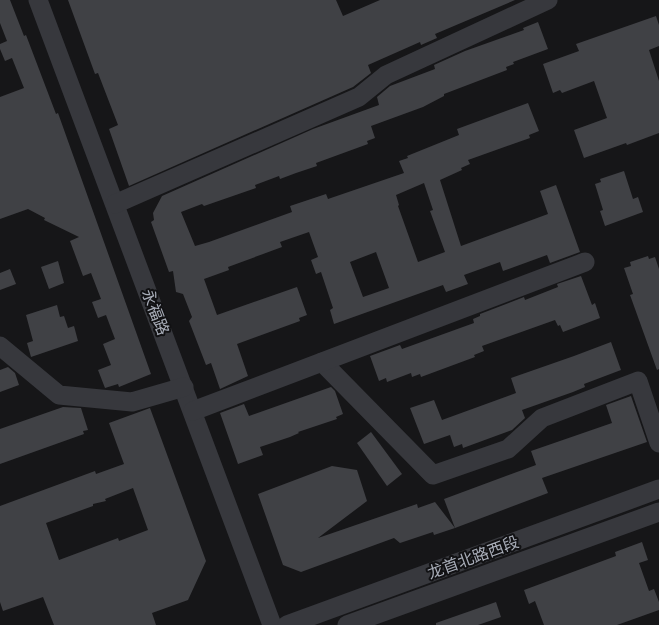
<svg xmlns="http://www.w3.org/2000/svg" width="659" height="625" font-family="'Nunito Sans','Noto Sans SC',sans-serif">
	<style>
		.building { fill: #404145; fill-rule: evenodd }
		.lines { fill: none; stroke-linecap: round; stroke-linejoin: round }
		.minor { stroke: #37383d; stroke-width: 19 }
		.labels { text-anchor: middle; stroke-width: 4; stroke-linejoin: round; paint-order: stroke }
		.street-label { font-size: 16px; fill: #a8adb8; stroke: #111113 }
	</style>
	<rect width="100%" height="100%" fill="#161618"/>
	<g class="building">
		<polygon points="0,0 10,0 24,36 26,35 56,114 58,113 151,374 119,387 118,384 105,388 98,370 111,365 103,344 115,339 106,315 98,318 92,302 101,299 91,273 83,276 70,241 79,237 44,220 45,218 28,209 0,219 0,97 24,88 12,58 5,61 0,49 0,44 7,41 0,23"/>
		<polygon points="68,0 336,0 343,16 380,0 515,0 435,34 437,38 421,45 420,42 368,65 371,73 353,87 129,186 109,129 118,125 98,73 95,74"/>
		<polygon points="656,16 659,25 659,46 649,50 659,81 659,133 627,145 626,143 584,158 574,130 607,118 594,81 562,93 560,90 553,93 543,64 579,51 576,44"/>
		<path d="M538 22 548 49 513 62 514 64 506 67 507 70 444 94V96L423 107 371 126 375 138 367 141 368 144 316 163 317 166 296 173 280 179 279 176 255 185 256 188 204 206 202 204 181 212 195 246 209 242 292 212 290 206 326 194 328 199 404 173 399 161 408 158 407 156 459 135 457 129 528 103 539 131 529 135 530 138 468 160 470 164 461 168 462 170 440 180 461 246 548 214 540 191 556 185 580 252 550 263 547 255 503 271 500 262 464 275 468 284 446 292 443 285 334 324 330 310 333 308 321 272 316 274 311 260 318 257 309 232 280 242 282 247 228 267 229 270 204 279 217 315 297 287 307 315 299 318 300 321 237 344 248 376 220 389 211 363 206 365 189 321 192 317 183 294 176 292 173 271 169 272 151 222 154 220 153 213 162 196 313 129 379 105 377 97 390 86 435 69 434 65 465 51 524 30 523 28ZM424 183 433 210 430 211 445 252 418 262 398 206 399 205 396 195ZM376 252 389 288 363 297 350 262Z"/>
		<polygon points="624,171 633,199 638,197 643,212 605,226 600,211 603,210 595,184 601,182 600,179"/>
		<polygon points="648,256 649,259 655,257 659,269 659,369 657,370 630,295 633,294 624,268 631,266 630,262"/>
		<polygon points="58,261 64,283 49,289 41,267"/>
		<polygon points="10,269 16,284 0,290 0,273"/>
		<polygon points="581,276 592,305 595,303 600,318 563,332 560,325 558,326 555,320 482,346 484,351 474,355 475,357 421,377 420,374 412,377 411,373 387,382 386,378 379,381 370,356 400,345 402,349 474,323 473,319 480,316 480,314 524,297 525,300 558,287 557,284"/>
		<polygon points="57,305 60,317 64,316 68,328 74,326 78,341 31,357 27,343 33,341 26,315"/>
		<polygon points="611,342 621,370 584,384 585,387 573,392 522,410 525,418 512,430 463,448 462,444 454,447 450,435 424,444 410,408 434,400 442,420 516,393 511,378 574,356"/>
		<polygon points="8,367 15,373 19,385 0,392 0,370"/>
		<polygon points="331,387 335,391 343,414 336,417 337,419 298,432 299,433 290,437 260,447 263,455 238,464 220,413 244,404 249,416"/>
		<polygon points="631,396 647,442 542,478 548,493 455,528 444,499 536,465 531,451 612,423 606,405"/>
		<polygon points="63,407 81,408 88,430 83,431 84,434 0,464 0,429"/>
		<path d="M150 408 206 561 188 600 152 613 156 625H54L43 597 3 611 0 602V506L95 471 96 474 124 464 109 423ZM133 488 148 530 119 541 118 538 59 560 46 523 93 506V504L106 501 105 499Z"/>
		<polygon points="371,432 402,474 387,486 357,443"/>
		<polygon points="332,466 357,470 367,501 318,538 417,504 418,508 435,502 455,528 434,535 433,532 400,543 394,538 301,572 283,565 258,494"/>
		<polygon points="642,542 648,560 639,563 649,591 654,589 659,602 659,610 617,625 544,625 535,601 529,604 524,590 616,556 615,552"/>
		<polygon points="496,602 501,617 478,625 436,625 436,623"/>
	</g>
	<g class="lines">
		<g class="minor">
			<polyline points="38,0 272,625"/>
			<polyline points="115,204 359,97 386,75 548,0"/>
			<polyline points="0,346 59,395 132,402 184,387"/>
			<polyline points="322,362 433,475 508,449 542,418 638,381 659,443"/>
			<polyline points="193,411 585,262"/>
			<polyline points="287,625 659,489"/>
			<polyline points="347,625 659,512"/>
		</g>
	</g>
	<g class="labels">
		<g class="street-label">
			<text transform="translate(156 312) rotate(69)" y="6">永福路</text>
			<text transform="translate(473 557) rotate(-20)" y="6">龙首北路西段</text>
		</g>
	</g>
</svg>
